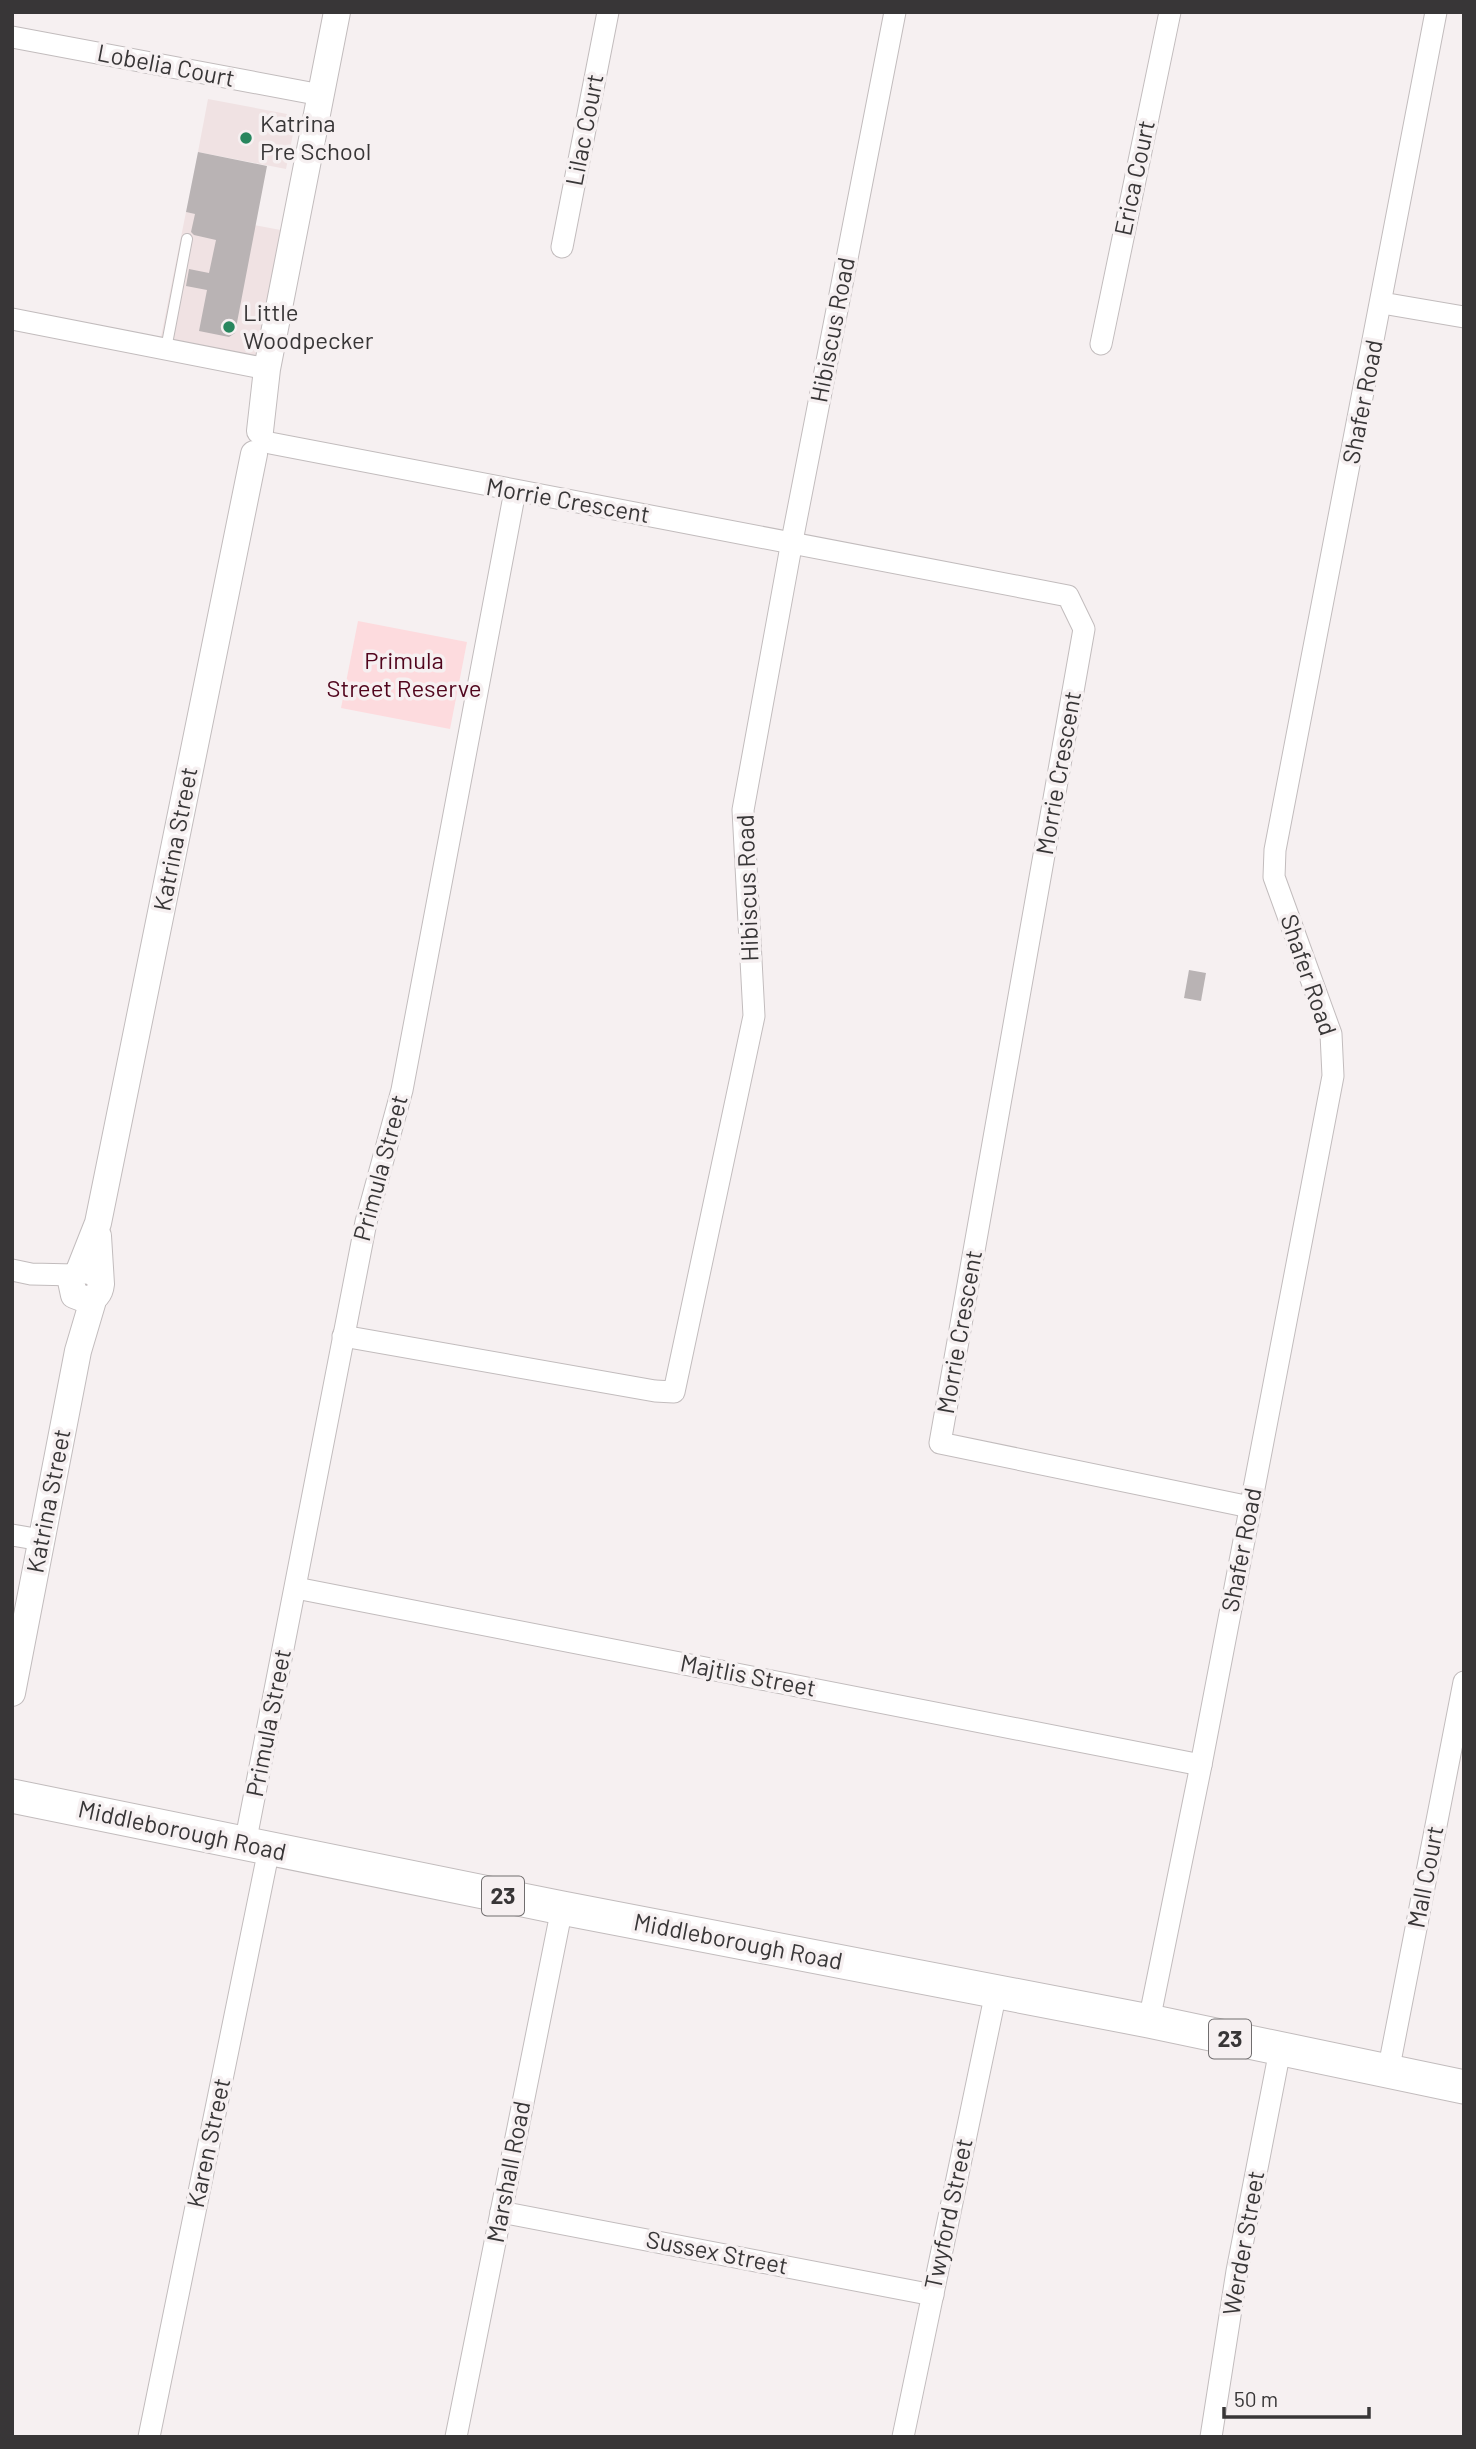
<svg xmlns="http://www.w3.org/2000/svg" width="1476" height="2449" font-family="Barlow,sans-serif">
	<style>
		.built { fill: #f0e2e3 }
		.green { fill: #fddbde }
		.building { fill: #b9b3b4 }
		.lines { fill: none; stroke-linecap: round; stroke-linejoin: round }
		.service-casing { stroke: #c2bcbd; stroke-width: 12 }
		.minor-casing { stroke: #c2bcbd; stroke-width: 23 }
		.tertiary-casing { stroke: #c2bcbd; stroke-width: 28 }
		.primary-casing { stroke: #c2bcbd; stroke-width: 35 }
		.service { stroke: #fff; stroke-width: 10 }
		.minor { stroke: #fff; stroke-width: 21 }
		.tertiary { stroke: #fff; stroke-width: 26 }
		.primary { stroke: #fff; stroke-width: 33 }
		.poi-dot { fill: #28865e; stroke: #f6f0f1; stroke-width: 2.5 }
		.labels { text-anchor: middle; stroke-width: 7; stroke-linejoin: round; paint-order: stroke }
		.shield { fill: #f6f0f1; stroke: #716e6f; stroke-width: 2 }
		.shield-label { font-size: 23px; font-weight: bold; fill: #383637 }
		.street-label { font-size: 24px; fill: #383637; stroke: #f6f0f1 }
		.poi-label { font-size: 24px; fill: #383637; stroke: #f6f0f1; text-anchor: start }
		.park-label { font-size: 24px; fill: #51051d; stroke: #f6f0f1 }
	</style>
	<rect width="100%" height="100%" fill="#f6f0f1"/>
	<g class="built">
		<polygon points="208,99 287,114 295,124 286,169 198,152"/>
		<polygon points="186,212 286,231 261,359 161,337"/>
	</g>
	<polygon class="green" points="358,621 467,642 450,729 341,708"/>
	<g class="building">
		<polygon points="198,152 267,166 235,333 229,337 199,331 207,290 186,286 189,269 209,273 216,240 194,235 191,232 195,214 186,212"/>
		<polygon points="1189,970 1206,973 1201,1001 1184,998"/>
	</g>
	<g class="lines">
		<g class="service-casing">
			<polyline id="service" points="166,349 187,239"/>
		</g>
		<g class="minor-casing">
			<g id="minor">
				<polyline points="12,37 321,95"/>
				<polyline points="562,247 608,12"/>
				<polyline points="1382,303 1464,317"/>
				<polyline points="12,319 267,369"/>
				<polyline points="1101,344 1170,12"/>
				<path d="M270 443C536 496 802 543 1068 596L1084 629 940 1443 1250 1507"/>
				<polyline points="12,1270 31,1274 75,1275"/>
				<polyline points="343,1336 655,1391 674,1392 754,1016 743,810 792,541 895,12"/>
				<polyline points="12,1535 41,1540"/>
				<polyline points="296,1588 1201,1765"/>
				<polyline points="245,1844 366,1222 402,1090 515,491"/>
				<polyline points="1149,2021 1201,1765 1333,1076 1331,1034 1274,877 1275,850 1436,12"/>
				<polyline points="1388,2072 1464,1682"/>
				<polyline points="501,2212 933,2295"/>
				<polyline points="149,2437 269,1849"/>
				<polyline points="456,2437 562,1908"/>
				<polyline points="903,2437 996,1992"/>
				<polyline points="1211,2437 1237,2271 1280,2050"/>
			</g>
		</g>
		<g class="tertiary-casing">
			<g id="tertiary">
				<polyline points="260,431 267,369 337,12"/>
				<path d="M98 1236 101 1284C100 1293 96 1298 87 1300L74 1295 71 1281 79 1271 90 1270 99 1277"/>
				<polyline points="79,1271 98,1223 254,454"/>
				<polyline points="12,1693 78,1351 94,1297"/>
			</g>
		</g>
		<g class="primary-casing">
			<polyline id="primary" points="12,1796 562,1908 1149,2021 1464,2087"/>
		</g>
		<use href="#service" class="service"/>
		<use href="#minor" class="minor"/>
		<use href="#tertiary" class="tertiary"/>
		<use href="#primary" class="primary"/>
	</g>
	<g class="poi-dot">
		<circle cx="246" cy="138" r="7"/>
		<circle cx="229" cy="327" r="7"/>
	</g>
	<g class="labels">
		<g class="shield">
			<rect x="482" y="1876.5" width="42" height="39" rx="5"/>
			<rect x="1209" y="2019.5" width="42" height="39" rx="5"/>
		</g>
		<g class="shield-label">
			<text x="503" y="1904">23</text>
			<text x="1230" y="2047">23</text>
		</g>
		<g class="street-label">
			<text transform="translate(166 66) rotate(11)" y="8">Lobelia Court</text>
			<text transform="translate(585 130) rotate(-79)" y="8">Lilac Court</text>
			<text transform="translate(1135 178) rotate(-78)" y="8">Erica Court</text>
			<text transform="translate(833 330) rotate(-79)" y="8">Hibiscus Road</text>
			<text transform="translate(1363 402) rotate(-79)" y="8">Shafer Road</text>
			<text transform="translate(568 501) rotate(10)" y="8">Morrie Crescent</text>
			<text transform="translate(1059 773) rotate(-80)" y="8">Morrie Crescent</text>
			<text transform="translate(176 839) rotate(-79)" y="8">Katrina Street</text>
			<text transform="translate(748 888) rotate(-92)" y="8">Hibiscus Road</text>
			<text transform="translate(1308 975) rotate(71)" y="8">Shafer Road</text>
			<text transform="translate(381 1168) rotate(-75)" y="8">Primula Street</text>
			<text transform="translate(960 1332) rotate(-80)" y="8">Morrie Crescent</text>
			<text transform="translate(49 1501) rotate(-79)" y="8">Katrina Street</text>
			<text transform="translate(1242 1550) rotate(-79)" y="8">Shafer Road</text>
			<text transform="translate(748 1676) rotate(11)" y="8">Majtlis Street</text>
			<text transform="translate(269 1723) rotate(-79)" y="8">Primula Street</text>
			<text transform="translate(182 1831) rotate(12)" y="8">Middleborough Road</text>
			<text transform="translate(1426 1877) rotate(-79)" y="8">Mall Court</text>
			<text transform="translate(738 1942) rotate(11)" y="8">Middleborough Road</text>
			<text transform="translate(209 2143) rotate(-78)" y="8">Karen Street</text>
			<text transform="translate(509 2172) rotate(-79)" y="8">Marshall Road</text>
			<text transform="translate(949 2214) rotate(-78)" y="8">Twyford Street</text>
			<text transform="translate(1244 2243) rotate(-80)" y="8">Werder Street</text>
			<text transform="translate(717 2253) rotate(11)" y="8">Sussex Street</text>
		</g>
		<g class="poi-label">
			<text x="260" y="132">Katrina<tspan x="260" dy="28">Pre School</tspan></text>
			<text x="243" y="321">Little<tspan x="243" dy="28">Woodpecker</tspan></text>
		</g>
		<g class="park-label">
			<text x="404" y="669">Primula<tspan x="404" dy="28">Street Reserve</tspan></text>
		</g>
	</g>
	<rect width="1476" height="2449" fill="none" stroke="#383637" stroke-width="28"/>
	<path d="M1224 2407v10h145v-10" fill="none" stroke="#383637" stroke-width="3.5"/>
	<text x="1234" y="2407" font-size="21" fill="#383637" stroke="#f6f0f1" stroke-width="5" paint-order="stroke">50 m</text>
</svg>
